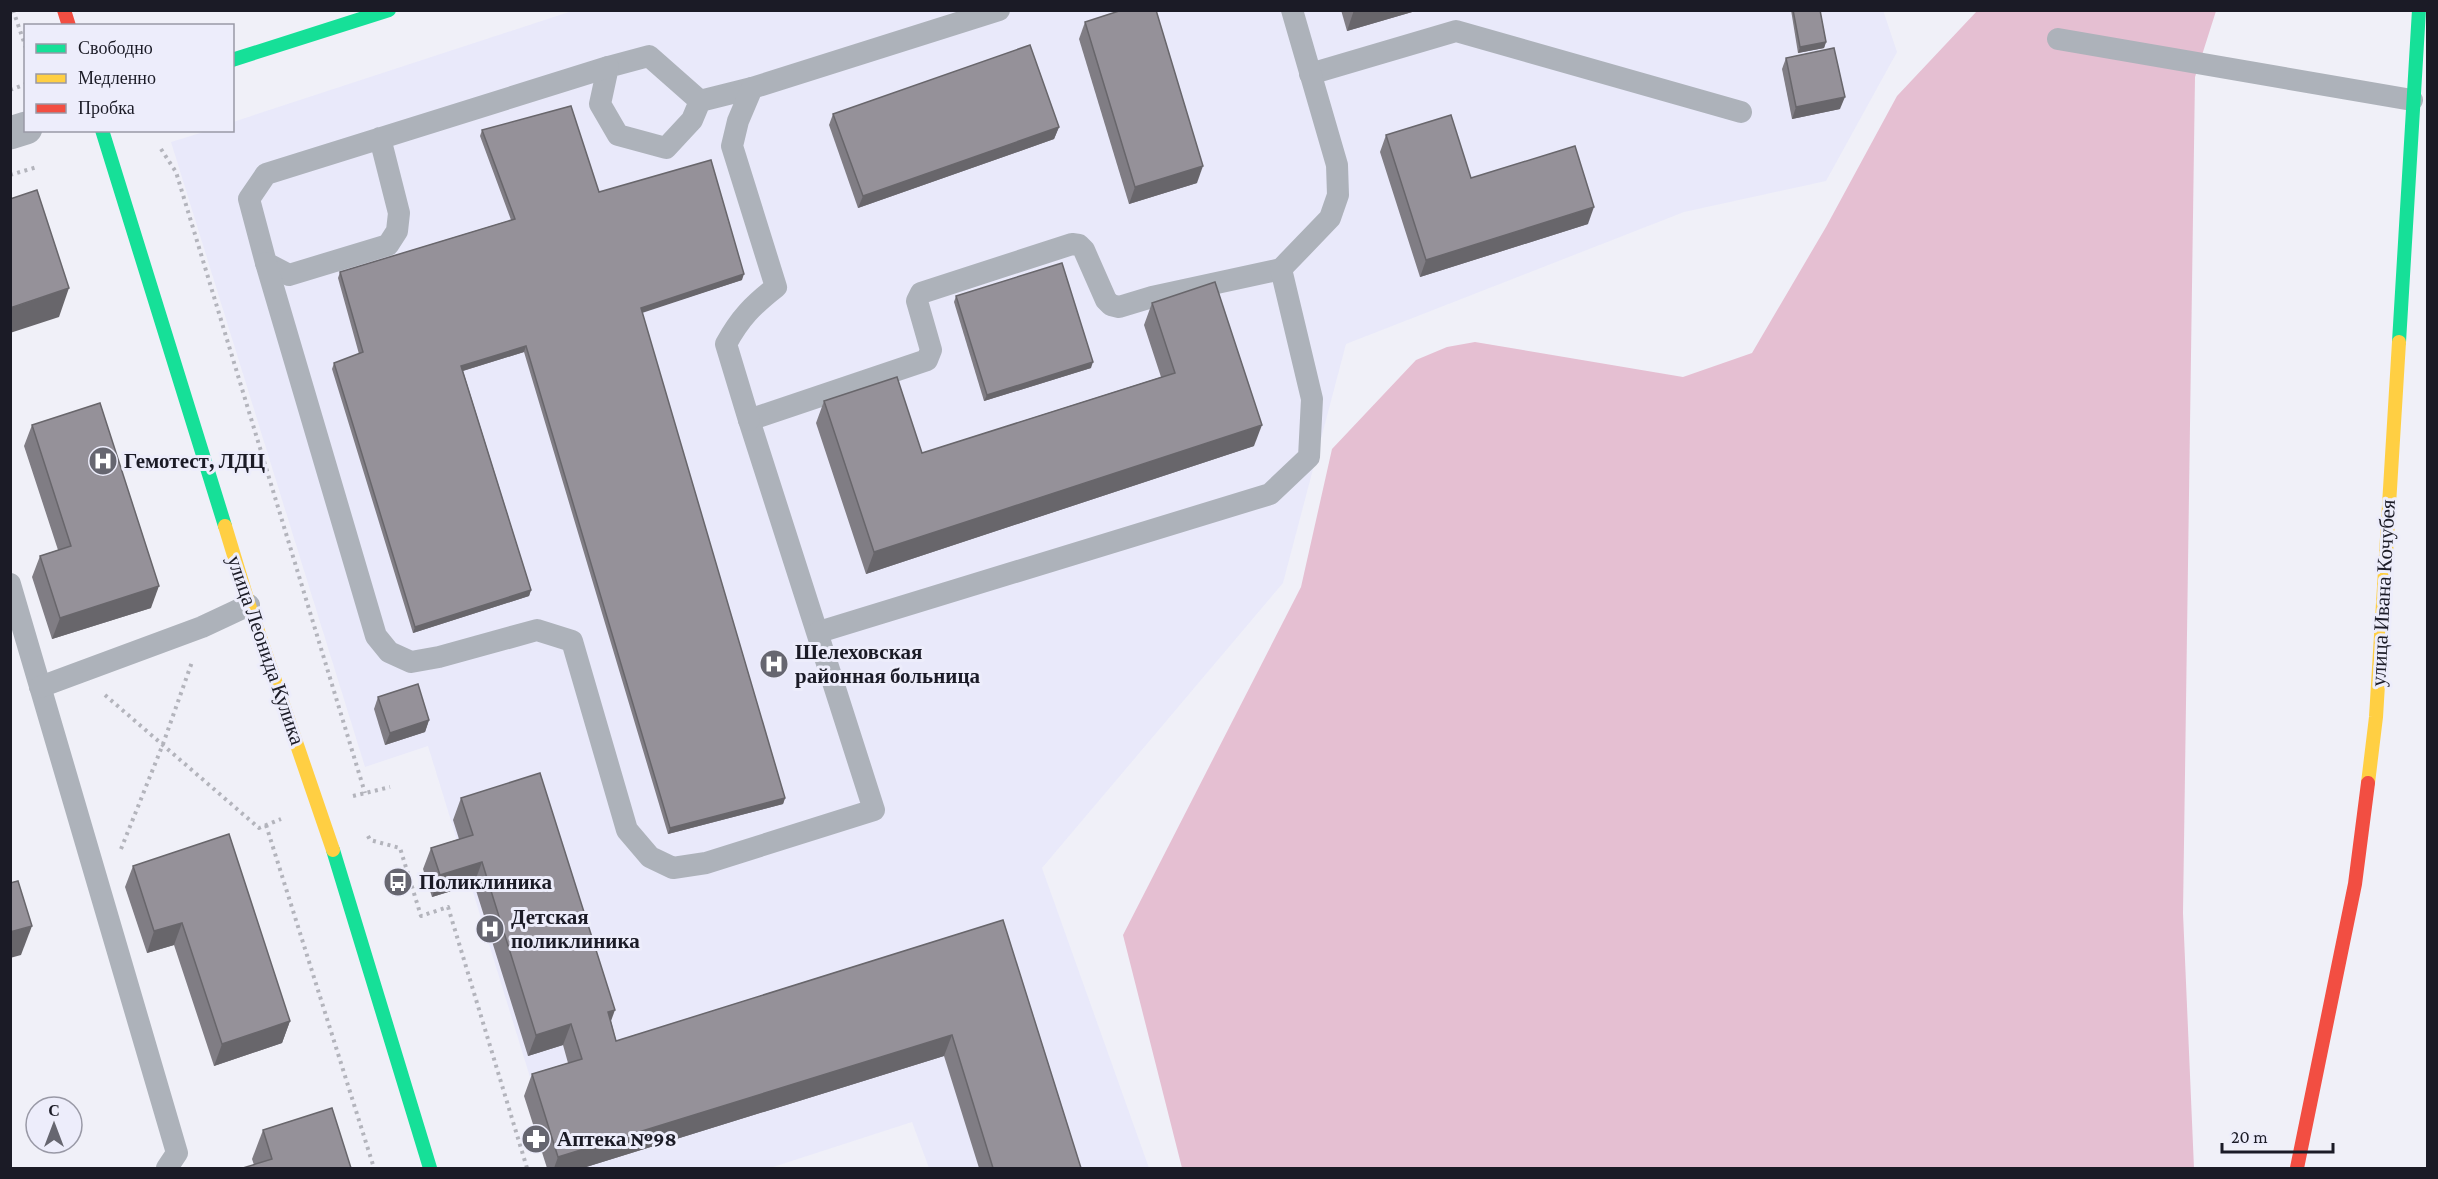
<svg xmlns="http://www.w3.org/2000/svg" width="2438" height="1179" font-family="'Crimson Pro',serif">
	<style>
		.built { fill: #e9e9fa }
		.forest { fill: #e5bfd2 }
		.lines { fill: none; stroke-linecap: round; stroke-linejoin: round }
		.path { stroke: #b3b4bc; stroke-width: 4; stroke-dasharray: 3 4.5; stroke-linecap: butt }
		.lane { stroke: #adb2ba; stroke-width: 22 }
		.street { stroke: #adb2ba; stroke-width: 33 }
		.fast { stroke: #16e098; stroke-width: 14 }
		.slow { stroke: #ffcf43; stroke-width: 14 }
		.jam { stroke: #f24e42; stroke-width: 14 }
		.wall { fill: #807d84 }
		.shaded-wall { fill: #68666b }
		.building { fill: #959199; stroke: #68666b; stroke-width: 1.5 }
		.labels { text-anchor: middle; stroke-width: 6; stroke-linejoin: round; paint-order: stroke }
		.poi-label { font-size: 21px; font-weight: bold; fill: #1b1b26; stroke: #ededfb; text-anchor: start }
		.street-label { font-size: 21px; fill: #1b1b26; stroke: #ededfb }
	</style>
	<rect width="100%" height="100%" fill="#f0f0f8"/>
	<polygon class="built" points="575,10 1883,10 1897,52 1826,181 1684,212 1346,344 1283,583 1042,868 1149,1168 929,1168 912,1122 770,1168 558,1168 428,746 365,767 171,142 207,131 232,130 233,122"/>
	<polygon class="forest" points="1977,11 2216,11 2195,77 2183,913 2194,1168 1182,1168 1123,935 1301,587 1332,449 1416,360 1447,347 1475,342 1683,377 1752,353 1826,227 1897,96"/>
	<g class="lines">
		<g class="path">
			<polyline points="13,10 26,48"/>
			<polyline points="10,90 26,84"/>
			<polyline points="161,149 176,172 365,793"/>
			<polyline points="10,175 37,167"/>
			<polyline points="105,695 259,828 281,819"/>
			<polyline points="353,796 390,787"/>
			<polyline points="266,825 374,1168"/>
			<polyline points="368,836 370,840 400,848 421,916 448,907 527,1168"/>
			<polyline points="121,849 163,744 192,662"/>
		</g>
		<g class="lane">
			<polyline points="2058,39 2412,100"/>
			<polyline points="1310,74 1456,31 1741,112"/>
			<polyline points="700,101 692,120 666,148 618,135 600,104 608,67 649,56 700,101 752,88"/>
			<polyline points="380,138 399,213 397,231 388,245 289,275 266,263 249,199 266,174 608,67"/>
			<polyline points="266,263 376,636 389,652 411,662 439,657 537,630 572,641 627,830 650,857 673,868 706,863 874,810 749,420 927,360 931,350 917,301 921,293 1072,244 1079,245 1084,250 1106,300 1111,305 1119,307 1152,297 1281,269"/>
			<path d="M749 420 726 344C740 318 753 305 776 287L732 146 738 121 752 88 999 10"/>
			<polyline points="10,584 177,1153 167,1168"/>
			<polyline points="819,632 1270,494 1309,457 1312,399 1281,269 1330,218 1338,195 1337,165 1292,10"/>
			<polyline points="40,687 202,627 249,605"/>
		</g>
		<polyline class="street" points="10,133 26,128"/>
		<g class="fast">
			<polyline points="232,60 389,10"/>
			<polyline points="102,130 225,526"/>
			<polyline points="2399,342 2419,10"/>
			<polyline points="333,850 430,1168"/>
		</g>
		<g class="slow">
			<polyline points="225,526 249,605 333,850"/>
			<polyline points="2368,783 2376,717 2399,342"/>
		</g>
		<g class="jam">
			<polyline points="64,10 69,26"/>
			<polyline points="2297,1168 2355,884 2368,783"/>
		</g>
	</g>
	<g class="wall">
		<polygon points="1341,10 1419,10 1347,31"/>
		<polygon points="1791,10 1820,10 1826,42 1824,48 1798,53"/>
		<polygon points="1085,22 1197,183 1129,204 1079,39"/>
		<polygon points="1786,58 1840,109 1792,119 1782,69"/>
		<polygon points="833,114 1059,127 1054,139 858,208 829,125"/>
		<polygon points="482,130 599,192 742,280 642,312 785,798 783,804 668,834 524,352 463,371 531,590 529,596 413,633 332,369 334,363 359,354 338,278 340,272 511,220 480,136"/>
		<polygon points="1386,135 1471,178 1588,224 1420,277 1380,152"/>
		<polygon points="956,296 1091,368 984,401 954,302"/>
		<polygon points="1152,303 1254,446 866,574 816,423 824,401 922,453 1161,377 1144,325"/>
		<polygon points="32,425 151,608 52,639 32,577 40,556 58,550 24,446"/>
		<polygon points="378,697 429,720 425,732 385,745 374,709"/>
		<polygon points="461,798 611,1021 616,1041 1003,920 1081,1168 979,1168 944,1056 583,1168 547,1168 524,1096 532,1074 568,1063 563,1045 528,1056 474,884 432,897 423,869 431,848 459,839 453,820"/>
		<polygon points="133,866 290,1021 282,1043 214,1066 174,945 147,953 125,887"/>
		<polygon points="263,1130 351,1168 254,1165 252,1159"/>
	</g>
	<g class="shaded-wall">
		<polygon points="1354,10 1419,10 1347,31"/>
		<polygon points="1826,42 1824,48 1798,53 1800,47"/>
		<polygon points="1845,97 1840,109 1792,119 1796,107"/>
		<polygon points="1059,127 1054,139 858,208 863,196"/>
		<polygon points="1203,166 1197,183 1129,204 1135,187"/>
		<polygon points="1594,207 1588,224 1420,277 1426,260"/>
		<polygon points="744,274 742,280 639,314 641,308"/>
		<polygon points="69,288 59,317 10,333 10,308"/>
		<polygon points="526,346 524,352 459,372 461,366"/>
		<polygon points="1093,362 1091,368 984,401 987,395"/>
		<polygon points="1262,425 1254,446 866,574 874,552"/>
		<polygon points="159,586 151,608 52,639 60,618"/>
		<polygon points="531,590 529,596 413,633 415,627"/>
		<polygon points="429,720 425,732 385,745 390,733"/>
		<polygon points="785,798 783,804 668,834 670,828"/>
		<polygon points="482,862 474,884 432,897 440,875"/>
		<polygon points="182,923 174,945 147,953 154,931"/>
		<polygon points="32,926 21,955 10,958 10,932"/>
		<polygon points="615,1010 607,1032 608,1012"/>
		<polygon points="290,1021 282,1043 214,1066 222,1044"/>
		<polygon points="571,1024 563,1045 528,1056 536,1035"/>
		<polygon points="952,1035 944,1056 583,1168 554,1168 558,1157"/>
	</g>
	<g class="building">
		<polygon points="1122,10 1156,10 1203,166 1135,187 1085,22"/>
		<polygon points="1793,10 1820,10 1826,42 1800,47"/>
		<polygon points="1030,45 1059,127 863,196 833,114"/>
		<polygon points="1834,48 1845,97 1796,107 1786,58"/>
		<polygon points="571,106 599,192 711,160 744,274 641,308 785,798 670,828 526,346 461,366 531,590 415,627 334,363 363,352 340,272 515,219 482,130"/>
		<polygon points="1451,115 1471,178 1575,146 1594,207 1426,260 1386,135"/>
		<polygon points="37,190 69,288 10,308 10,199"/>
		<polygon points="1062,263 1093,362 987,395 956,296"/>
		<polygon points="1215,282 1262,425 874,552 824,401 897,377 922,453 1175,373 1152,303"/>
		<polygon points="100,403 159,586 60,618 40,556 71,546 32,425"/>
		<polygon points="418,684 429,720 390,733 378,697"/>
		<polygon points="540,773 615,1010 608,1012 616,1041 1003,920 1081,1168 993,1168 952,1035 558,1157 532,1074 582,1059 571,1024 536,1035 482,862 440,875 431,848 473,835 461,798"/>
		<polygon points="229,834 290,1021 222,1044 182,923 154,931 133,866"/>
		<polygon points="18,881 32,926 10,932 10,883"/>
		<polygon points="332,1108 351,1168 243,1168 272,1159 263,1130"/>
	</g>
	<defs>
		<g id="hospital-disc" transform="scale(1.5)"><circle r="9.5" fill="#666670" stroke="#ededfb"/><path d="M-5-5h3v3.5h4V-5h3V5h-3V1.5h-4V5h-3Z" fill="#fff"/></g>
		<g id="bus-disc" transform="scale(1.5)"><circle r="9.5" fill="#666670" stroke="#ededfb"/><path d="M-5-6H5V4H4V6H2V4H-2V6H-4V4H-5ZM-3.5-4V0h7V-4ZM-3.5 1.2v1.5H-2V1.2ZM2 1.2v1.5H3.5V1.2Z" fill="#fff"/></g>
		<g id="pharmacy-disc" transform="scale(1.5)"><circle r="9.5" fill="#666670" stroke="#ededfb"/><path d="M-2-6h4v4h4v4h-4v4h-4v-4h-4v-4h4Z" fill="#fff"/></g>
	</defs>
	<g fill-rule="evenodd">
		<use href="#hospital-disc" x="103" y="461"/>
		<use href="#hospital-disc" x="774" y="664"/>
		<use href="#bus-disc" x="398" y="882"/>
		<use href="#hospital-disc" x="490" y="929"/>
		<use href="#pharmacy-disc" x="536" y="1139"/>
	</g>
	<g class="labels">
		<g class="poi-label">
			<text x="124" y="468">Гемотест, ЛДЦ</text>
			<text x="795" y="659">Шелеховская<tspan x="795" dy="24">районная больница</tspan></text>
			<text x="419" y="889">Поликлиника</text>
			<text x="511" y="924">Детская<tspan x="511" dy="24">поликлиника</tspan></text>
			<text x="557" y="1146">Аптека №98</text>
		</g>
		<g class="street-label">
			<text transform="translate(2383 593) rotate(-87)" y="7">улица Ивана Кочубея</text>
			<text transform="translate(266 650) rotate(71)" y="7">улица Леонида Кулика</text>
		</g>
	</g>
	<rect width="2438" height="1179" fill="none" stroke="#1b1b26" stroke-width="24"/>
	<rect x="24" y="24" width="210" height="108" fill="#ededfb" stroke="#9999a6" stroke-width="1.5"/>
	<rect x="36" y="44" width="30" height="9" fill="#16e098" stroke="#9999a6" stroke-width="1.5"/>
	<text x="78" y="54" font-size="18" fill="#1b1b26">Свободно</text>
	<rect x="36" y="74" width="30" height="9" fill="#ffcf43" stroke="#9999a6" stroke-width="1.5"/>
	<text x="78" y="84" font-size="18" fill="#1b1b26">Медленно</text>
	<rect x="36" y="104" width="30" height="9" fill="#f24e42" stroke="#9999a6" stroke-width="1.5"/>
	<text x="78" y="114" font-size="18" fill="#1b1b26">Пробка</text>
	<g transform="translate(54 1125)"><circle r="28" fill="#ededfb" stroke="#9999a6" stroke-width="1.5"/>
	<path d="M0-4.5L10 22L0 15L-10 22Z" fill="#666670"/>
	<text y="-9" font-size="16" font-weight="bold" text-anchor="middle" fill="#1b1b26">С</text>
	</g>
	<path d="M2222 1143v9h111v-9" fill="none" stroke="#1b1b26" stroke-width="3"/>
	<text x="2231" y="1143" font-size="18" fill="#1b1b26" stroke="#ededfb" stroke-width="4.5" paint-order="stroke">20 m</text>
</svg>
